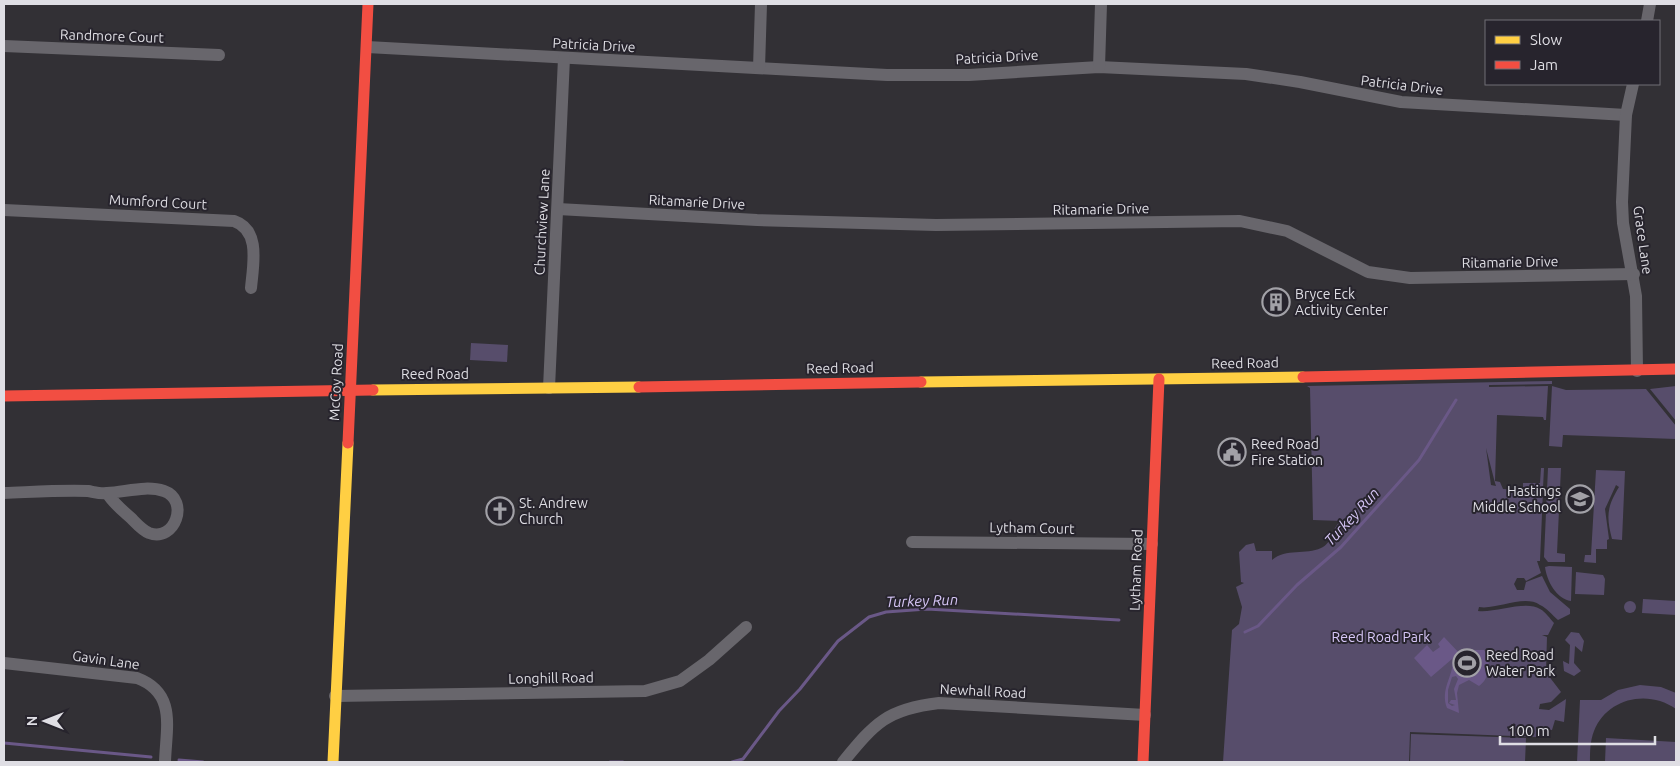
<svg xmlns="http://www.w3.org/2000/svg" width="1680" height="766" font-family="Ubuntu,sans-serif">
	<style>
		.green { fill: #574d6b; fill-rule: evenodd }
		.water { fill: #6a5887; fill-rule: evenodd }
		.lines { fill: none; stroke-linecap: round; stroke-linejoin: round }
		.stream { stroke: #6a5887; stroke-width: 3 }
		.street { stroke: #68666c; stroke-width: 12 }
		.slow { stroke: #ffcf43; stroke-width: 11 }
		.jam { stroke: #f24e42; stroke-width: 11 }
		.labels { text-anchor: middle; stroke-width: 4; stroke-linejoin: round; paint-order: stroke }
		.street-label { font-size: 14px; fill: #dfdee4; stroke: #27242d }
		.poi-label { font-size: 14px; fill: #dfdee4; stroke: #27242d; text-anchor: start }
		.park-label { font-size: 14px; fill: #d8c8f8; stroke: #27242d }
		.water-label { font-size: 15px; font-style: italic; fill: #d5c5f5; stroke: #27242d }
	</style>
	<rect width="100%" height="100%" fill="#323035"/>
	<g class="green">
		<polygon points="471,343 508,345 507,362 470,360"/>
		<path d="M1552 381V384L1489 385V387L1548 386 1546 420H1544L1543 417 1497 415 1495 481 1500 482 1503 489 1543 491 1540 561H1537L1541 573 1526 581 1524 578H1517L1514 584 1517 590H1524L1526 582 1542 576 1550 592 1570 609V614L1558 620C1552 615 1547 608 1540 605 1524 594 1497 610 1479 607L1478 611C1496 613 1526 600 1540 609 1546 612 1550 619 1554 623L1548 635H1542L1547 637 1546 670H1541V674L1548 675 1561 692 1551 702 1540 704 1539 709 1549 710 1566 699 1564 722 1555 720 1552 730 1539 729 1538 737 1410 732 1409 762H1223L1232 630 1239 624 1242 607 1236 587 1244 583 1241 582 1239 552 1246 545 1254 543 1256 551H1272V560C1286 548 1306 555 1321 548 1333 543 1331 528 1341 521L1313 520 1310 388 1307 386ZM1486 448 1495 483 1496 486 1491 485Z"/>
		<polygon points="1552,386 1566,390 1646,389 1676,426 1676,439 1563,435 1562,447 1549,446"/>
		<polygon points="1676,386 1676,421 1650,389"/>
		<polygon points="1541,468 1544,468 1543,488 1523,487 1523,483 1540,483"/>
		<polygon points="1548,468 1561,468 1557,553 1565,554 1565,562 1548,562 1544,557"/>
		<path d="M1596 470 1625 471 1622 540 1612 539C1606 516 1607 507 1619 487L1616 485 1605 509 1609 539 1607 540V549H1596V563L1584 562 1585 555H1591Z"/>
		<path d="M1549 566 1572 567 1571 601C1556 599 1547 581 1545 567Z"/>
		<polygon points="1576,572 1603,575 1605,579 1604,595 1575,594"/>
		<polygon points="1643,599 1676,601 1676,615 1642,613"/>
		<circle cx="1630" cy="607" r="6"/>
		<polygon points="1571,632 1579,633 1584,641 1582,652 1575,646 1574,663 1581,671 1574,676 1564,671 1563,661 1569,664 1570,645 1565,640"/>
		<path d="M1640 685 1661 687 1676 693V709C1648 689 1607 698 1594 731 1590 741 1590 752 1590 762H1577L1580 700H1601L1618 690Z"/>
		<polygon points="1411,734 1526,738 1525,762 1410,762"/>
		<polygon points="1606,738 1676,742 1676,762 1605,762"/>
	</g>
	<path class="water" d="M1444 637 1461 655 1466 656V658L1474 659 1475 650H1484C1492 660 1490 679 1479 686L1469 680 1459 685 1457 693 1459 713 1447 708C1440 689 1453 677 1453 660L1452 659 1431 677 1414 658 1427 645 1433 652 1440 647 1438 644ZM1456 676 1458 679 1454 689 1456 700H1451L1449 703 1455 705 1452 706 1448 703V690L1452 677Z"/>
	<g class="lines">
		<g class="stream">
			<polyline points="1245,632 1258,626 1297,585 1341,547 1419,460 1456,400"/>
			<polyline points="4,743 151,757"/>
			<polyline points="179,760 203,762"/>
			<polyline points="610,762 623,762"/>
			<polyline points="732,762 743,759 779,711 800,689 838,641 869,617 886,612 927,609 1119,620"/>
		</g>
		<g class="street">
			<polyline points="1647,21 1650,4"/>
			<polyline points="4,46 219,55"/>
			<polyline points="367,47 887,75 969,75 1099,67 1246,74 1300,82 1401,102 1626,115"/>
			<polyline points="1099,67 1101,4"/>
			<polyline points="759,68 761,4"/>
			<polyline points="1633,84 1626,115 1622,202 1623,223 1636,296 1637,371"/>
			<polyline points="558,209 757,220 936,225 1240,221 1287,231 1368,272 1410,278 1634,274"/>
			<path d="M4 210 234 221C261 230 253 265 251 288"/>
			<polyline points="549,388 564,58"/>
			<path d="M4 493C32 492 60 490 88 491 94 492 101 494 107 493 126 492 146 485 164 491 190 500 175 543 149 533 142 530 136 523 131 518 122 510 114 504 107 493"/>
			<polyline points="912,542 1152,544"/>
			<path d="M4 663 137 678C177 693 166 728 165 762"/>
			<polyline points="335,696 645,691 680,681 709,660 746,627"/>
			<path d="M843 762C875 723 887 709 939 703L1145 715"/>
		</g>
		<g class="slow">
			<polyline points="921,382 1303,377"/>
			<polyline points="373,390 639,387"/>
			<polyline points="333,762 348,443"/>
		</g>
		<g class="jam">
			<polyline points="1303,377 1676,369"/>
			<polyline points="639,387 921,382"/>
			<polyline points="4,396 373,390"/>
			<polyline points="348,443 368,4"/>
			<polyline points="1143,762 1159,379"/>
		</g>
	</g>
	<defs>
		<g id="building-ring" transform="scale(1.4375)"><circle r="9.5" fill="#27242d" stroke="#a2a1a7" stroke-width="1.5"/><path d="M-4-6H4V6H1V3H-1V6H-4ZM-2.5-4.3h1.7v1.8h-1.7ZM.8-4.3h1.7v1.8H.8ZM-2.5-1h1.7V.8h-1.7ZM.8-1h1.7V.8H.8Z" fill="#a2a1a7"/></g>
		<g id="civic-ring" transform="scale(1.4375)"><circle r="9.5" fill="#27242d" stroke="#a2a1a7" stroke-width="1.5"/><path d="M-.6-6.5H3V-4.5H.6V-3L4-1V1h2V6H-6V1h2V-1L-.6-3ZM-1.2 2.5V6h2.4V2.5Z" fill="#a2a1a7"/></g>
		<g id="school-ring" transform="scale(1.4375)"><circle r="9.5" fill="#27242d" stroke="#a2a1a7" stroke-width="1.5"/><path d="M0-5L7-2L0 1L-7-2ZM-4 1L0 2.5L4 1V4Q0 6-4 4Z" fill="#a2a1a7"/></g>
		<g id="church-ring" transform="scale(1.4375)"><circle r="9.5" fill="#27242d" stroke="#a2a1a7" stroke-width="1.5"/><path d="M-1.2-6h2.4v3.5h3.3v2.4h-3.3V6h-2.4V-.1h-3.3v-2.4h3.3Z" fill="#a2a1a7"/></g>
		<g id="stadium-ring" transform="scale(1.4375)"><circle r="9.5" fill="#27242d" stroke="#a2a1a7" stroke-width="1.5"/><path d="M0-5a6.5 5 0 1 0 0 10a6.5 5 0 1 0 0-10ZM-3.5-1.8h7v3.6h-7Z" fill="#a2a1a7"/></g>
	</defs>
	<g fill-rule="evenodd">
		<use href="#building-ring" x="1276" y="302"/>
		<use href="#civic-ring" x="1232" y="452"/>
		<use href="#school-ring" x="1580" y="499"/>
		<use href="#church-ring" x="500" y="511"/>
		<use href="#stadium-ring" x="1467" y="663"/>
	</g>
	<g class="labels">
		<g class="street-label">
			<text transform="translate(112 36) rotate(2)" y="5">Randmore Court</text>
			<text transform="translate(594 45) rotate(3)" y="5">Patricia Drive</text>
			<text transform="translate(997 57) rotate(-3)" y="5">Patricia Drive</text>
			<text transform="translate(1402 85) rotate(7)" y="5">Patricia Drive</text>
			<text transform="translate(158 202) rotate(3)" y="5">Mumford Court</text>
			<text transform="translate(697 202) rotate(3)" y="5">Ritamarie Drive</text>
			<text transform="translate(1101 209) rotate(-1)" y="5">Ritamarie Drive</text>
			<text transform="translate(542 222) rotate(-87)" y="5">Churchview Lane</text>
			<text transform="translate(1643 240) rotate(82)" y="5">Grace Lane</text>
			<text transform="translate(1510 262) rotate(-1)" y="5">Ritamarie Drive</text>
			<text transform="translate(1245 363) rotate(-1)" y="5">Reed Road</text>
			<text transform="translate(840 368) rotate(-1)" y="5">Reed Road</text>
			<text x="435" y="379">Reed Road</text>
			<text transform="translate(336 382) rotate(-87)" y="5">McCoy Road</text>
			<text transform="translate(1032 528) rotate(1)" y="5">Lytham Court</text>
			<text transform="translate(1136 570) rotate(-88)" y="5">Lytham Road</text>
			<text transform="translate(106 660) rotate(8)" y="5">Gavin Lane</text>
			<text transform="translate(551 678) rotate(-1)" y="5">Longhill Road</text>
			<text transform="translate(983 691) rotate(3)" y="5">Newhall Road</text>
		</g>
		<g class="poi-label">
			<text x="1295" y="299">Bryce Eck<tspan x="1295" dy="16">Activity Center</tspan></text>
			<text x="1251" y="449">Reed Road<tspan x="1251" dy="16">Fire Station</tspan></text>
			<text x="1561" y="496" text-anchor="end">Hastings<tspan x="1561" dy="16">Middle School</tspan></text>
			<text x="519" y="508">St. Andrew<tspan x="519" dy="16">Church</tspan></text>
			<text x="1486" y="660">Reed Road<tspan x="1486" dy="16">Water Park</tspan></text>
		</g>
		<g class="park-label">
			<text x="1381" y="642">Reed Road Park</text>
		</g>
		<g class="water-label">
			<text transform="translate(1352 517) rotate(-47)" y="5">Turkey Run</text>
			<text transform="translate(922 601) rotate(-2)" y="5">Turkey Run</text>
		</g>
	</g>
	<rect width="1680" height="766" fill="none" stroke="#dfdee4" stroke-width="10"/>
	<rect x="1485" y="20" width="175" height="65" fill="#27242d" stroke="#716e76"/>
	<rect x="1495" y="36" width="25" height="8" fill="#ffcf43" stroke="#716e76"/>
	<text x="1530" y="45" font-size="15" fill="#dfdee4">Slow</text>
	<rect x="1495" y="61" width="25" height="8" fill="#f24e42" stroke="#716e76"/>
	<text x="1530" y="70" font-size="15" fill="#dfdee4">Jam</text>
	<g transform="translate(45 721) rotate(270)" stroke="#27242d" stroke-width="4" paint-order="stroke">
	<path d="M0-4L9 19L0 12L-9 19Z" fill="#dfdee4"/>
	<text y="-8" font-size="14" font-weight="bold" text-anchor="middle" fill="#dfdee4">N</text>
	</g>
	<path d="M1500 736v8h155v-8" fill="none" stroke="#dfdee4" stroke-width="2.5"/>
	<text x="1508" y="736" font-size="15" fill="#dfdee4" stroke="#27242d" stroke-width="4" paint-order="stroke">100 m</text>
</svg>
